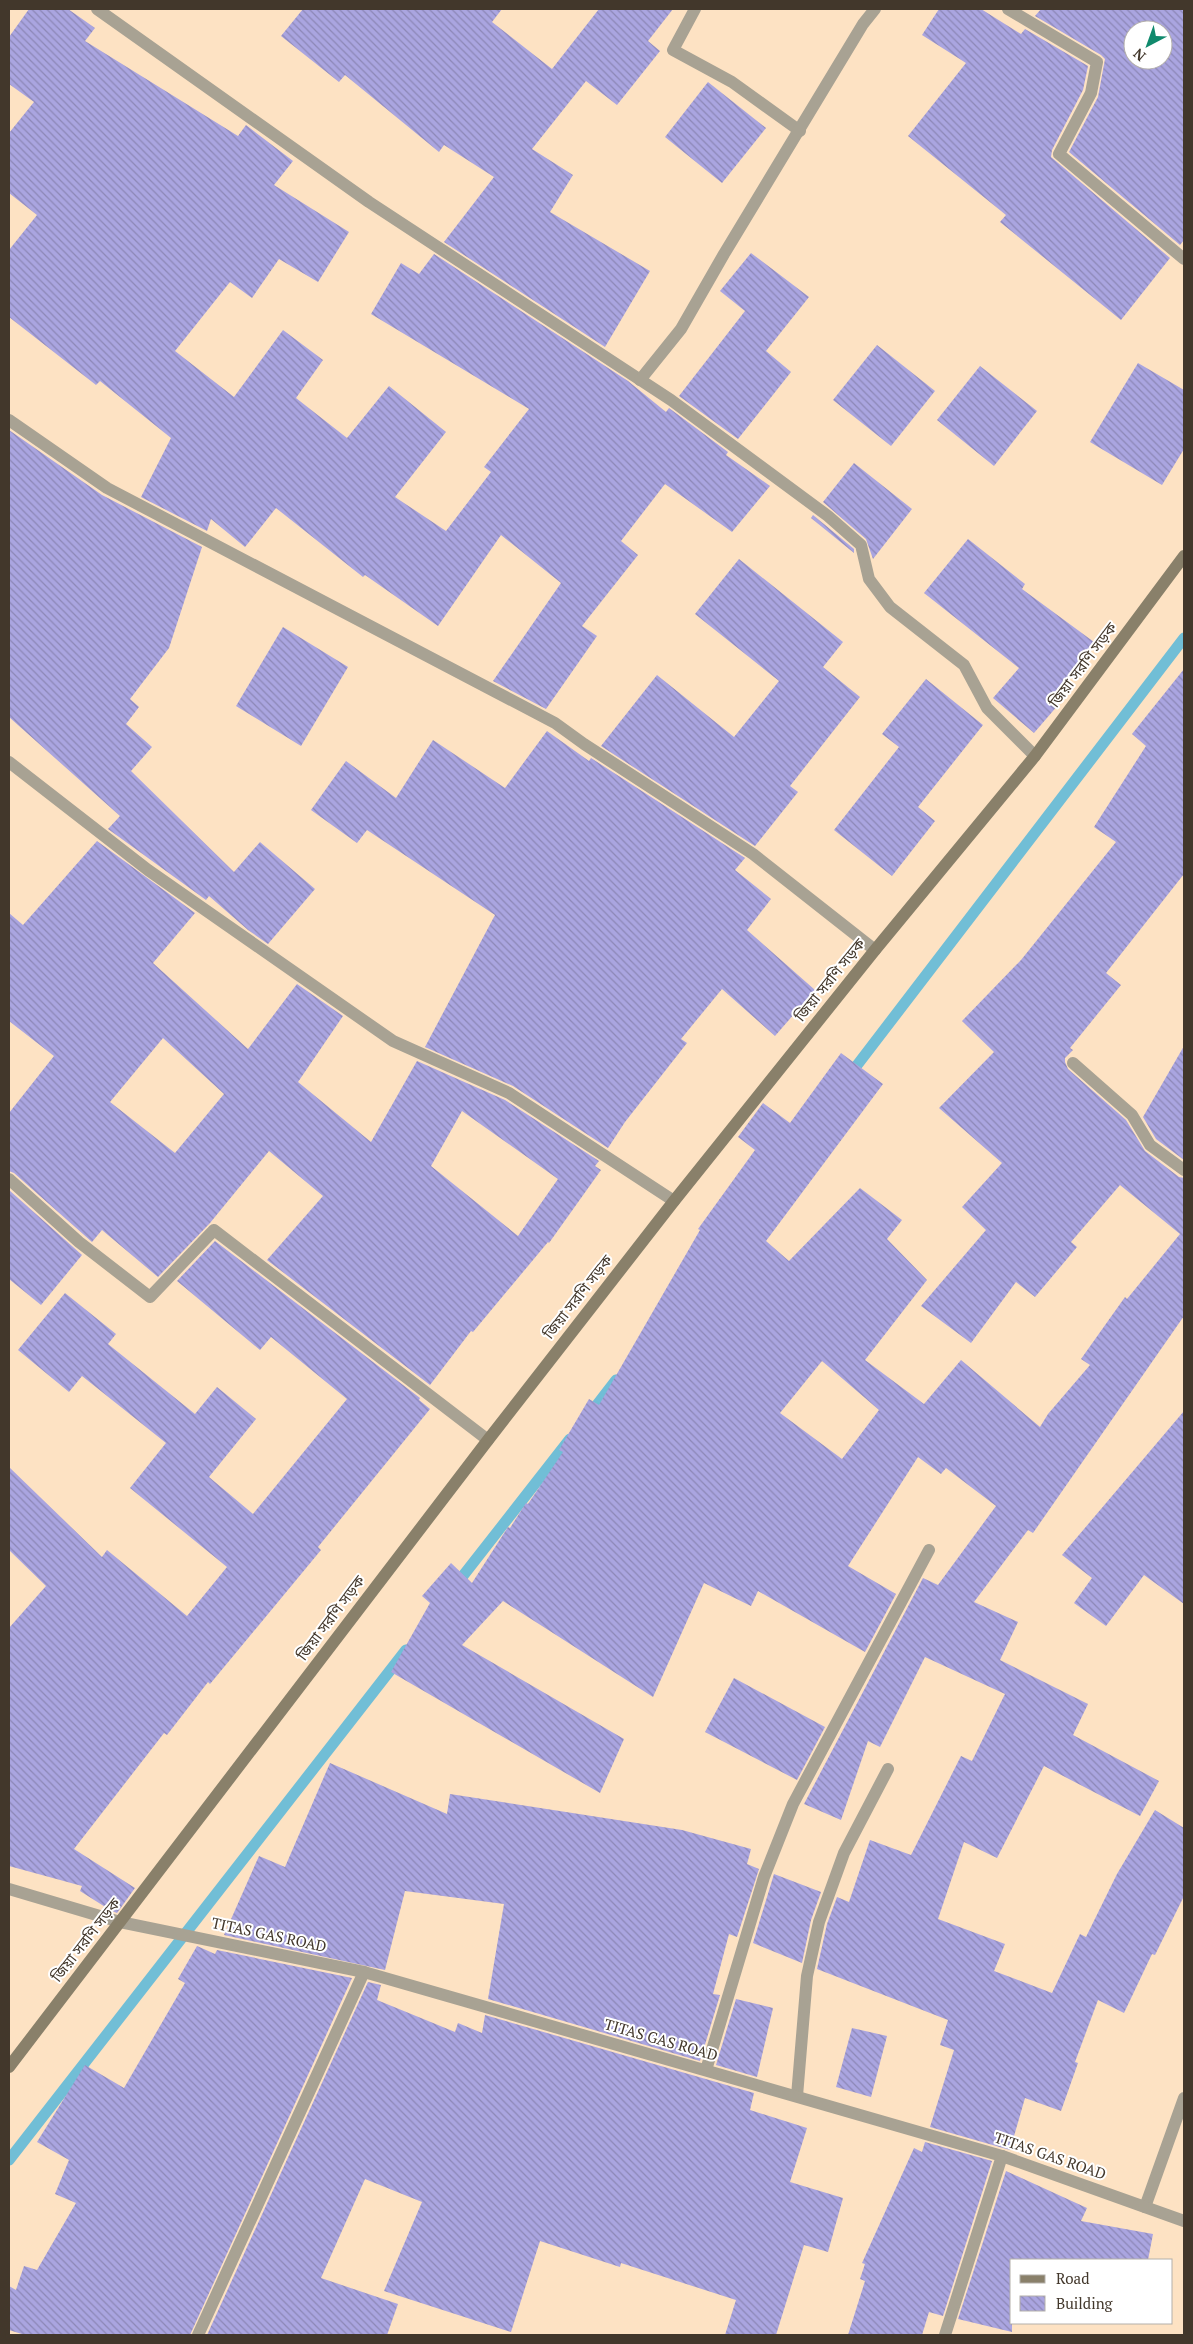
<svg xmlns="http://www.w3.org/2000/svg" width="1193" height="2344" font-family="'PT Serif','Noto Sans Bengali',serif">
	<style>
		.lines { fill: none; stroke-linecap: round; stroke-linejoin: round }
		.stream { stroke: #71bed6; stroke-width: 11 }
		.building { fill: url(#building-back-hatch); fill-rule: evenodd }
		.minor { stroke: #a8a293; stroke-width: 12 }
		.tertiary { stroke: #a8a293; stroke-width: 12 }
		.secondary { stroke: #89806a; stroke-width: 12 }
		.labels { text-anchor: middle; stroke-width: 4; stroke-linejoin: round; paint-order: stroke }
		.street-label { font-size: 15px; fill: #42372b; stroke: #fff }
	</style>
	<defs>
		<pattern id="building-back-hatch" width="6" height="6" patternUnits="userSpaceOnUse" patternTransform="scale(1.25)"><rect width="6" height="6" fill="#aaa5e0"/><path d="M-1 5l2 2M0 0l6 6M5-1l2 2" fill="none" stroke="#8c87b6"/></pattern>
	</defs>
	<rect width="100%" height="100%" fill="#fde2c3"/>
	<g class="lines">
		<g class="stream">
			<polyline points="848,1077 1184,638"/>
			<polyline points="589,1415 616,1380"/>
			<polyline points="455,1586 570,1439"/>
			<polyline points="9,2160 406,1650"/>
		</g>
	</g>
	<g class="building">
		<polygon points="29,9 68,9 95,28 85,41 238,136 246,125 293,161 274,185 349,232 318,282 279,259 252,298 230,282 175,351 234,397 283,330 323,360 296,398 347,438 389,386 446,432 395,497 446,531 491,472 484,467 529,409 371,314 401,263 419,274 434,254 628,381 666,412 669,408 728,452 726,455 770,486 732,532 665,484 621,541 638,555 582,626 597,636 546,709 493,681 561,583 501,535 438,626 365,575 363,577 276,508 245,547 211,519 207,531 141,497 171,438 100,381 96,385 9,317 9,250 37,215 9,193 9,133 34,102 9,84 9,37"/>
		<polygon points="303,9 502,9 492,22 552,69 599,9 673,9 648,41 660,51 617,105 586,81 532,149 573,175 550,212 650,271 605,347 444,242 494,177 444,145 439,152 345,75 339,82 281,36"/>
		<polygon points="939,9 981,9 1021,34 1025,29 1088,66 1083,90 1052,150 1051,157 1170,258 1121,320 1000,222 1006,215 908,136 966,63 922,35"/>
		<path d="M1041 9H1184V240L1180 245 1069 152 1098 97 1105 59 1101 55 1035 16ZM1133 30H1163V60H1133Z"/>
		<polygon points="708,82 766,128 722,183 665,137"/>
		<polygon points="751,253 809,297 766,351 791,372 738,439 679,396 745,311 720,291"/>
		<polygon points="877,345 935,391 891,446 833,400"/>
		<polygon points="1138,363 1184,390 1184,449 1162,485 1090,442"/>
		<polygon points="980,366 1037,411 994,466 937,420"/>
		<polygon points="9,430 102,495 202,547 169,648 130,699 139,707 126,724 152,747 131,771 234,872 260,842 315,889 268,944 248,930 209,896 206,900 108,829 120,816 9,717"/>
		<polygon points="854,463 912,509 873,559 866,539 823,502"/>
		<polygon points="813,515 854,549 854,553 811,518"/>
		<polygon points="968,539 1025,584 1022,589 1094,642 1058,691 1065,697 1034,733 993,698 1019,668 924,593"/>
		<polygon points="739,559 843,642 823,667 860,697 790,786 798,792 755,846 601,746 657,675 734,737 779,681 695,614"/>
		<polygon points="283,627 348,667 301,746 236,706"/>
		<path d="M1184 669V874L1106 973 1121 985 1070 1048 1073 1050 1065 1058V1062L1068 1069 1126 1120 1145 1151 1179 1177 1184 1178V1316L1033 1533 1028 1530 974 1602 1018 1622 1000 1660 1088 1704 1073 1735 1159 1781 1140 1816 1044 1766 997 1858 964 1842 938 1919 1005 1944 994 1971 1052 1993 1080 1934 1086 1937 1117 1874 1155 1810 1184 1828V1896L1155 1955 1152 1954 1124 2013 1098 2000 1075 2062 1078 2063 1061 2111 1025 2098 1010 2150 930 2127 954 2050 940 2045 948 2020 817 1969 827 1924 837 1897 849 1902 870 1840 911 1855 961 1756 972 1761 1005 1694 925 1657 880 1747 868 1741 841 1820 804 1804 923 1578 938 1585 996 1506 946 1468 941 1474 918 1457 848 1566 896 1594 865 1652 758 1591 751 1606 704 1583 653 1697 503 1601 462 1645 624 1739 600 1793 391 1672 430 1603 422 1596 451 1563 472 1583 508 1527 510 1528 526 1503 528 1504 563 1452 559 1450 589 1399 599 1405 700 1230 698 1229 755 1150 738 1137 763 1103 790 1123 841 1053 883 1084 766 1241 789 1261 860 1188 902 1220 887 1239 927 1280 865 1360 924 1404 961 1360 1040 1427 1048 1414 1090 1365 1081 1359 1125 1297 1127 1299 1180 1234 1120 1185 1071 1242 1077 1247 1035 1297 1016 1282 971 1343 921 1306 986 1230 962 1207 1002 1163 939 1108 994 1052 962 1021 1021 960 1116 842 1094 827 1146 746 1132 734ZM822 1361 879 1410 842 1459 780 1413Z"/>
		<polygon points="926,679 983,725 918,807 935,821 892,876 834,830 899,747 882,734"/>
		<polygon points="547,731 589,761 591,758 745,858 735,870 771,899 747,930 815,990 775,1036 722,989 681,1039 687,1043 625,1122 608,1148 513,1086 425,1047 495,915 367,830 357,843 311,810 346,761 396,798 433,740 505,788"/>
		<path d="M97 841 195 913 153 963 248 1049 297 984 343 1016 298 1082 371 1142 417 1061 505 1100 599 1161 595 1166 601 1170 549 1243 548 1242 473 1332 471 1331 430 1385 267 1260 323 1196 269 1151 210 1223 158 1277 102 1230 92 1242 14 1173 9 1171V1113L54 1056 9 1021V913L23 925ZM163 1038 224 1094 175 1153 110 1102ZM462 1111 558 1179 518 1236 431 1166Z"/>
		<polygon points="1184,1046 1184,1160 1156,1139 1143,1117"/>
		<polygon points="9,1190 82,1255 41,1305 9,1279"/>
		<polygon points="215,1241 420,1398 419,1400 430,1409 318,1547 321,1550 210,1684 208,1682 167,1735 164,1733 74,1849 135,1888 117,1913 110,1910 80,1891 82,1886 9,1866 9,1628 46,1586 9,1550 9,1467 102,1557 107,1550 187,1616 227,1567 130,1488 166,1443 82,1376 69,1392 18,1350 65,1293 116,1334 108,1344 195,1414 217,1387 256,1419 209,1477 253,1514 347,1399 271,1337 260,1350 177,1281"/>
		<polygon points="1184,1411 1184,1604 1144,1575 1106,1626 1074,1603 1092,1578 1062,1555"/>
		<polygon points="734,1678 825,1727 797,1780 705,1732"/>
		<polygon points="330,1763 447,1814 450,1794 682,1830 751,1849 747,1864 759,1869 737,1937 729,1934 713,1994 720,1995 700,2061 488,1999 504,1904 405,1891 385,1970 224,1935 259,1856 285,1867"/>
		<polygon points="774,1874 821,1892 811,1920 802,1963 753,1943"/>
		<polygon points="197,1946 215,1954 217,1950 352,1978 190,2335 25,2335 9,2330 9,2286 16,2290 24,2266 37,2270 76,2203 55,2194 69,2160 37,2142 85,2065 124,2088 185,1983 178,1979"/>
		<polygon points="368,1982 381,1985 377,2000 455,2032 458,2023 482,2033 485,2015 754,2093 750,2110 807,2128 790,2182 843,2198 828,2252 804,2245 776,2335 725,2335 736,2300 621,2263 620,2267 540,2241 511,2332 384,2291 422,2202 365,2179 321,2278 398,2304 387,2335 207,2335"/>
		<polygon points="736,1999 773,2008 757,2077 716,2065"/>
		<polygon points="852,2028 887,2036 871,2097 836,2087"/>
		<polygon points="925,2142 992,2161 943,2316 929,2312 922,2335 848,2335 865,2281 860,2279 865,2264 862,2263 914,2148 922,2152"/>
		<polygon points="1006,2171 1087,2208 1081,2221 1153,2234 1148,2260 1012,2260 1012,2332 958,2319"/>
	</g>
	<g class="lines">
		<g class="minor">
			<polyline points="97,9 369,202 671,400 828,516 861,545 869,579 890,607 964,665 987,708 1035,756"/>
			<polyline points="695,9 673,50 732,82 800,131"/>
			<polyline points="1008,9 1097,62 1091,93 1059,154 1184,259"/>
			<polyline points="640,380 681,329 724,254 863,24 875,9"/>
			<polyline points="9,420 107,488 555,723 584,744 753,854 875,950"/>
			<polyline points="9,762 148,870 393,1041 509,1093 674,1201"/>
			<polyline points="1073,1063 1132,1115 1150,1145 1184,1170"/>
			<polyline points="9,1179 79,1242 150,1297 214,1230 488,1440"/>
			<polyline points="706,2070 764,1877 793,1804 929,1550"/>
			<polyline points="797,2096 807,1976 819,1922 844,1853 888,1769"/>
			<polyline points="1145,2207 1184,2098"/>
			<polyline points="198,2335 364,1972"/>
			<polyline points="945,2335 1002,2156"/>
		</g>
		<polyline class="tertiary" points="9,1889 120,1922 364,1972 1002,2156 1184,2221"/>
		<polyline class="secondary" points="9,2067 488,1440 674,1201 875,950 1035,756 1184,556"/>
	</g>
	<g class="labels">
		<g class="street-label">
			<text transform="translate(1083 665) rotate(-53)" y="5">জিয়া সরণি সড়ক</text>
			<text transform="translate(830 980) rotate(-51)" y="5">জিয়া সরণি সড়ক</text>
			<text transform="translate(578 1297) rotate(-52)" y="5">জিয়া সরণি সড়ক</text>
			<text transform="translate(331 1618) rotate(-53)" y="5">জিয়া সরণি সড়ক</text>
			<text transform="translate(269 1935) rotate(12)" y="5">TITAS GAS ROAD</text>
			<text transform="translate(86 1940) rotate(-52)" y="5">জিয়া সরণি সড়ক</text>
			<text transform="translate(661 2040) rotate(16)" y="5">TITAS GAS ROAD</text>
			<text transform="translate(1050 2156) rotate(19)" y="5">TITAS GAS ROAD</text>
		</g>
	</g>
	<rect width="1193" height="2344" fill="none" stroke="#42372b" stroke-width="20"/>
	<rect x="1010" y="2259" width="162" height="65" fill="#ffffff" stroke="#b3afaa"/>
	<rect x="1020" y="2275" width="25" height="8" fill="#89806a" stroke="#b3afaa"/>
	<text x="1056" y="2284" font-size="15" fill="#42372b">Road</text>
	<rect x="1020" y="2296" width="25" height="15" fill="url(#building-back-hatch)" stroke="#b3afaa"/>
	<text x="1056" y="2309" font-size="15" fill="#42372b">Building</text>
	<g transform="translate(1148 45) rotate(221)"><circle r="24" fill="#ffffff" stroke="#b3afaa"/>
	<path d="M0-4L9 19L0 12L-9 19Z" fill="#108a6d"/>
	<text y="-8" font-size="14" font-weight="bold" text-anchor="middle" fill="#42372b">N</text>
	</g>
</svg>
